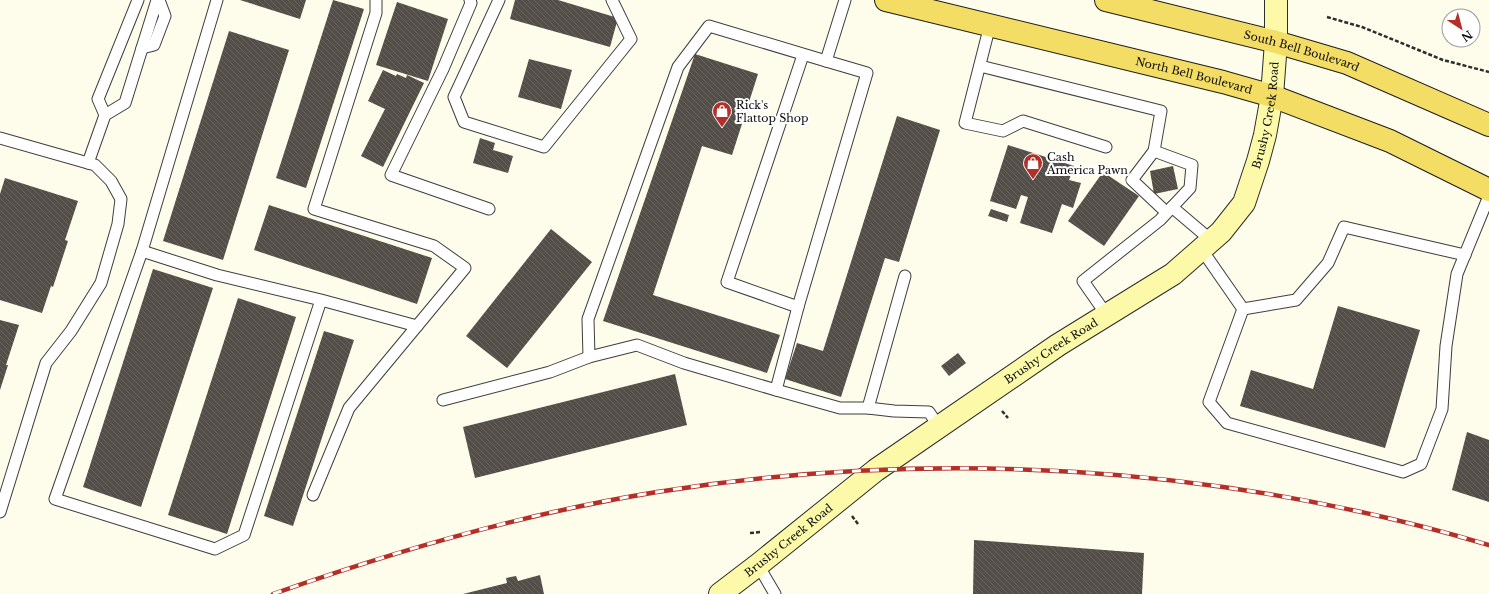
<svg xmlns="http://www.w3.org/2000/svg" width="1489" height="594" font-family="'Libre Baskerville',serif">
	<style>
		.building { fill: url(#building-back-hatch) }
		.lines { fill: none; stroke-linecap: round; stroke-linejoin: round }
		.lane-casing { stroke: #3e3e3e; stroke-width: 13 }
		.secondary-casing { stroke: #2d2d2d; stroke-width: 24 }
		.primary-casing { stroke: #1c1c1c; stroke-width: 24 }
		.path { stroke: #2d2d2d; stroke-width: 2.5; stroke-dasharray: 4 2; stroke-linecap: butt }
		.lane { stroke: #fff; stroke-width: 11 }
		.secondary { stroke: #fcfaa8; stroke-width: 22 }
		.primary { stroke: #f3dd65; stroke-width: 22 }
		.rail-casing { stroke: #b52f29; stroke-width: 4.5 }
		.rail { stroke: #fff; stroke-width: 3; stroke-dasharray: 9; stroke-linecap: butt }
		.labels { text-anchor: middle; stroke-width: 4; stroke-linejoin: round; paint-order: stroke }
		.street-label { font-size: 11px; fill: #0b0b0b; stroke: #fff }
		.poi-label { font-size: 11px; fill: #0b0b0b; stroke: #fff; text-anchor: start }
	</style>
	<defs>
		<pattern id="building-back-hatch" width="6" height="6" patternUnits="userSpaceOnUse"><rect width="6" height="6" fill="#534e48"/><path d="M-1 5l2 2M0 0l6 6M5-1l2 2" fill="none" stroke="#67635e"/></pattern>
	</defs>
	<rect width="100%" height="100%" fill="#fefcea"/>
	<g class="building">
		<polygon points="240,0 306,0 300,19"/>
		<polygon points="333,0 364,9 306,188 276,178"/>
		<polygon points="515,0 558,0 618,18 610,47 510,19"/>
		<polygon points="397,2 448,19 428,81 376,65"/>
		<polygon points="229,31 289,50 223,260 163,241"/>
		<polygon points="695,54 758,74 732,155 702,146 653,295 780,335 767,373 603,321"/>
		<polygon points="529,59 572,70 561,109 518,97"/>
		<polygon points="383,70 396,76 397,74 406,78 407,75 424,83 383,167 361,156 385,109 368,101"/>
		<polygon points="897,116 940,130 899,262 885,258 841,397 785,379 797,343 823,351"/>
		<polygon points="480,138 495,143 493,150 513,156 508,173 473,163"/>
		<polygon points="1008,145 1074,166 1069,180 1081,183 1073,208 1062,204 1052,233 1020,223 1028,197 1021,195 1016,209 990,201"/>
		<polygon points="1173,166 1178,189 1154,194 1150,171"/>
		<polygon points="1103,172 1139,196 1104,246 1068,221"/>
		<polygon points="5,178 78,201 65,240 68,241 53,287 51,286 42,313 0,300 0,194"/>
		<polygon points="269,205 432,258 417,304 254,250"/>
		<polygon points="991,209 1009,215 1007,222 988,216"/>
		<polygon points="551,229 592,262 507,368 466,336"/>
		<polygon points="153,269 213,288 141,507 83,487"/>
		<polygon points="238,298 296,317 227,534 168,515"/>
		<polygon points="1338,306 1420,330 1385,448 1240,406 1251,370 1313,389"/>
		<polygon points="0,320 19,325 6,365 8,365 0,390"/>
		<polygon points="324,331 354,340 293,526 264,516"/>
		<polygon points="958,353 966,363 949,376 941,366"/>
		<polygon points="675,374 687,425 475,478 463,427"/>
		<polygon points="1467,432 1489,440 1489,502 1452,490"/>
		<polygon points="974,540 1144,553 1142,594 973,594"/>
		<polygon points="540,575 544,594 463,594 507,583 506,578 516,576 518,581"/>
	</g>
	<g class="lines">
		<g class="lane-casing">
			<g id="lane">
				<polyline points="470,0 471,3 443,69 391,175 489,209"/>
				<polyline points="499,0 454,97 464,122 544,147 631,39 612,0"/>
				<polyline points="990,25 965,123 1003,131 1023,121 1106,147"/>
				<polyline points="142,48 154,45 165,16 159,0"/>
				<polyline points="826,61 867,73 798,307 776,390 840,408 868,408 894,411 929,412 939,427"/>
				<polyline points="980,66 1161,111 1154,151 1132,180 1166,212"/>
				<polyline points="105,115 98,99 138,0"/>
				<polyline points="0,138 95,165 111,181 121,199 118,224 101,283 71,331 46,363 0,512"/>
				<polyline points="88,163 105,115 125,103 157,0"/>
				<polyline points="1172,207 1212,241"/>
				<polyline points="1202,250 1243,309"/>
				<polyline points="142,251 217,0"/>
				<polyline points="321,300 244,535 215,549 55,499 142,251 217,275 321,300 417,326 465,268 434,246 314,209 376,13 376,0"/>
				<polyline points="798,307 727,282 803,55"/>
				<polyline points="1243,309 1209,402 1227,423 1403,472 1421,464 1442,409 1446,346 1457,274 1489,196"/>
				<polyline points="1243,309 1296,300 1328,263 1344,227 1465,255"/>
				<polyline points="1106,314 1083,281 1160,220 1190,188 1192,165 1154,151"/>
				<polyline points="776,390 684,363 637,345 589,357 588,319 678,67 709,26 826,61 845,0"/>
				<polyline points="443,400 550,372 589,357"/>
				<polyline points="868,408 905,276"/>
				<polyline points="313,495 349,408 417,326"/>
				<polyline points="758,565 775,594"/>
			</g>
		</g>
		<g class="secondary-casing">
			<g id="secondary">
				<path id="s1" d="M720 594 758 565 876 470 1058 345 1173 274 1221 232 1244 203 1258 161 1265 135 1272 96 1276 42V0"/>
			</g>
		</g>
		<g class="primary-casing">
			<g id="primary">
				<path id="s2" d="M886 0 1223 82 1272 96 1390 141 1489 190"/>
				<path id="s3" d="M1106 0 1276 42 1347 63 1489 125"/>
			</g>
		</g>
		<g class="path">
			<polyline points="1327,17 1362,27 1443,60 1489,72"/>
			<polyline points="1002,411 1008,418"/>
			<polyline points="852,516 858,524"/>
			<polyline points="750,533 761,532"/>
		</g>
		<use href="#lane" class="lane"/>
		<use href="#secondary" class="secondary"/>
		<use href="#primary" class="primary"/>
		<g class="rail-casing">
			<path id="rail" d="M273 594C398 550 526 513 657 492 934 448 1220 465 1489 545"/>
		</g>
		<use href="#rail" class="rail"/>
	</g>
	<defs>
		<g id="shop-pin" transform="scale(1)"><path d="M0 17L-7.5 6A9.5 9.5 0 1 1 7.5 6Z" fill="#b52f29" stroke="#fff"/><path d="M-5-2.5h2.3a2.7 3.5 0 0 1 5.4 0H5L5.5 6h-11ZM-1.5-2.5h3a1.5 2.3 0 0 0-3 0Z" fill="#fff"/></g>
	</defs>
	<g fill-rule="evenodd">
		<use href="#shop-pin" x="722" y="111"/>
		<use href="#shop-pin" x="1033" y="163"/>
	</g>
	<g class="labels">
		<g class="street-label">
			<text dy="4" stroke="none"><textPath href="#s3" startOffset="202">South Bell Boulevard</textPath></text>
			<text dy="4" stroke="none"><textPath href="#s2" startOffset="317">North Bell Boulevard</textPath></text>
			<text dy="4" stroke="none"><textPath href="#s1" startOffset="747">Brushy Creek Road</textPath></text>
			<text dy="4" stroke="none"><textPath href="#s1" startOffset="411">Brushy Creek Road</textPath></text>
			<text dy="4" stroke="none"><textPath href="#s1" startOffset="87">Brushy Creek Road</textPath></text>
		</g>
		<g class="poi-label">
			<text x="736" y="109">Rick's<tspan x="736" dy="13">Flattop Shop</tspan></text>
			<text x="1047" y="161">Cash<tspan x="1047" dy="13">America Pawn</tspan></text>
		</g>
	</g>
	<g transform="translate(1461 28) rotate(144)"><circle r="19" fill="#ffffff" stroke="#9d9d9d"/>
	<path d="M0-3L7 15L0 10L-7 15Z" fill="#b52f29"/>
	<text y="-6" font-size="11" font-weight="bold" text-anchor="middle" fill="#0b0b0b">N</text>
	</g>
</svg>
